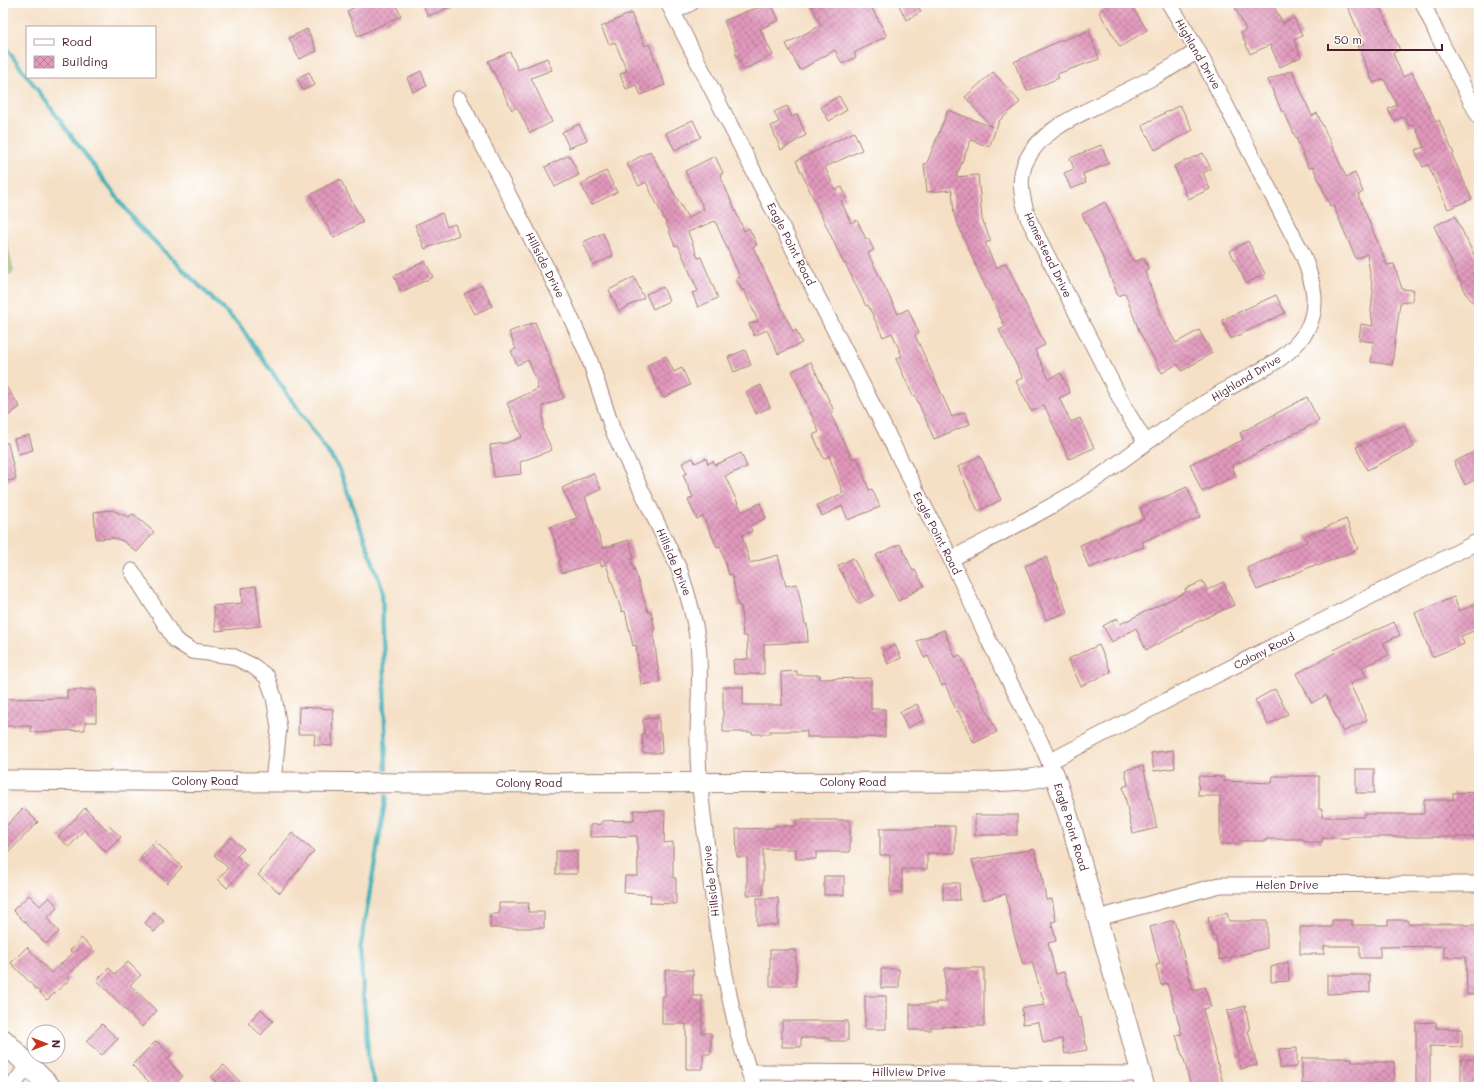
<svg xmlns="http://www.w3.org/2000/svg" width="1482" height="1090" font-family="Mali,sans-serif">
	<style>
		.park { fill: url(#park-crowns); stroke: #747652 }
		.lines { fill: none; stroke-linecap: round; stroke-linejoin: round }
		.stream { stroke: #3eafb6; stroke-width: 4.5 }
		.building { fill: url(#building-cross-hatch) }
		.service-casing { stroke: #a08078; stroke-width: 10 }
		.minor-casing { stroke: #a08078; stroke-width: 17 }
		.tertiary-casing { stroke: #a08078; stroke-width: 21 }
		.secondary-casing { stroke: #a08078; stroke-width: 23 }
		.service { stroke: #fff; stroke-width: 8 }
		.minor { stroke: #fff; stroke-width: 15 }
		.tertiary { stroke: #fff; stroke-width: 19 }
		.secondary { stroke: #fff; stroke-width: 21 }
		.labels { text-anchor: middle; stroke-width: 3.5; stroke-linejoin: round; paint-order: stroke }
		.street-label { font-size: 11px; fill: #4a1f2b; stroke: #fff }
	</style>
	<defs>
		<pattern id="park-crowns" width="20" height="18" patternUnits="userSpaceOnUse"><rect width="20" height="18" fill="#9fcc7a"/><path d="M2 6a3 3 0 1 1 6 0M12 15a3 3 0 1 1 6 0" fill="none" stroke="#8aaf6a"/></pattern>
		<pattern id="building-cross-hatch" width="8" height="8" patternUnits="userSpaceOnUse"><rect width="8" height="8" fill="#e198bc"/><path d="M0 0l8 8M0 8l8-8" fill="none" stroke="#b87b99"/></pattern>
	</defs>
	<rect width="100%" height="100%" fill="#fff"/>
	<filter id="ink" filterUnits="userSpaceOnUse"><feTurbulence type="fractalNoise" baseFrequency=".025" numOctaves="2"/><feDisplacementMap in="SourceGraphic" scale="8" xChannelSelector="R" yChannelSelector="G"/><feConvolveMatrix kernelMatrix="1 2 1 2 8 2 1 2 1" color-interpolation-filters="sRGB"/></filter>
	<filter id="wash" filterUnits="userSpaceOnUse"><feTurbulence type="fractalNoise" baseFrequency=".012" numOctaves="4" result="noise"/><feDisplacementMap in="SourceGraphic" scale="16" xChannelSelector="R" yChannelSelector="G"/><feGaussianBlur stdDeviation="0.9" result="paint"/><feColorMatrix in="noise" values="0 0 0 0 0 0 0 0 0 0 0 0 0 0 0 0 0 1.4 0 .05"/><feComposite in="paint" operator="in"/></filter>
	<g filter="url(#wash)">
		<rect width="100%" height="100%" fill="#f5e0c6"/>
		<polygon class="park" points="3,226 13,272 3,277"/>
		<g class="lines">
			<g class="stream">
				<polyline points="3,44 27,76"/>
				<polyline points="28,77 136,223 240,326 339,468 382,588 386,769"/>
				<polyline points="376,1087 369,1065 360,950 386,796"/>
			</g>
		</g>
		<g id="blocks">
			<g class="building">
				<polygon points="365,3 395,3 401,16 358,36 347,11"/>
				<polygon points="422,3 460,3 428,16"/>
				<polygon points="769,3 771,3 779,20 760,29 773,55 744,70 735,52 737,51 724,21 752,9 753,10"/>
				<polygon points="810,3 869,3 887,36 854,53 856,57 842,64 835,50 800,70 786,44 821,25"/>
				<polygon points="898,3 917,3 921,12 906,20"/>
				<polygon points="1103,3 1130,3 1147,30 1120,47 1099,12 1106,7"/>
				<polygon points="1233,3 1272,3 1283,23 1294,18 1302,36 1294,40 1301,57 1280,67 1270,45 1250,54 1241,33 1246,30"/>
				<polygon points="1346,3 1378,3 1400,50 1393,53 1403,77 1412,72 1436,122 1439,120 1454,154 1452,155 1472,199 1448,209 1428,165 1423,167 1415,150 1424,147 1414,124 1409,126 1404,116 1394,121 1388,109 1397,105 1384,79 1373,83 1358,46 1364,44"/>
				<polygon points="631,13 645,46 649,44 665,85 641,95 636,85 626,89 620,74 627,71 615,42 609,44 601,27"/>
				<polygon points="307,29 317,51 299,59 289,38"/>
				<polygon points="1089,31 1099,59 1057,74 1059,78 1027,91 1014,62 1057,42"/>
				<polygon points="510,52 518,70 547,58 552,70 531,78 552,122 530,133 517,107 512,110 488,61"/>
				<polygon points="1292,70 1312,116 1317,113 1346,177 1355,173 1363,192 1358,195 1387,265 1394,264 1402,289 1414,290 1412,301 1400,303 1392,365 1371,362 1374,342 1359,340 1361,324 1373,326 1371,311 1373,292 1367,254 1356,259 1333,205 1330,206 1313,167 1309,168 1284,111 1282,112 1268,80"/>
				<polygon points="421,71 427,86 413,92 407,78"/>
				<polygon points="309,72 315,85 303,90 297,78"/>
				<polygon points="993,72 1020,102 999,121 989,147 971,140 956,177 978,175 982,219 991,241 985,243 996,268 1006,263 1045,345 1035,350 1049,379 1061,373 1070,393 1059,398 1071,422 1080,418 1094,448 1069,459 1044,405 1031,411 1016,381 1023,378 999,330 1005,327 979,273 954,215 952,190 927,192 924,164 927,163 948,110 992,127 965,97"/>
				<polygon points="839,96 847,110 829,121 821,107"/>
				<polygon points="1180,105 1193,130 1155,150 1142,125"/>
				<polygon points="787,106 792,117 797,114 806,135 781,150 771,126 779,122 774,112"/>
				<polygon points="693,120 701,137 675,150 666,133"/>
				<polygon points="579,124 587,140 569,148 562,132"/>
				<polygon points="854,132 862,150 825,167 835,190 842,187 847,198 841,201 851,223 857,220 866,239 868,238 874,250 868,253 898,314 908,309 919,333 915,335 952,417 965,412 970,424 934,439 915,395 913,396 896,359 902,356 892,333 883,337 868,305 866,306 845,263 844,264 796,161"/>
				<polygon points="1101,145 1109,163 1083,174 1086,183 1071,189 1064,173 1074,169 1070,158"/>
				<polygon points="650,151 688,218 704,209 685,171 715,156 723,173 720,175 744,231 749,228 757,245 753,247 793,332 796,330 802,343 778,354 767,330 754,336 749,324 758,321 744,290 742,290 736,279 740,277 715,221 688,232 698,258 701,257 718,298 698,307 692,293 698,291 678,245 675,246 669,231 670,231 646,182 639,186 627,164"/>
				<polygon points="1203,153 1211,169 1203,173 1210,189 1188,199 1174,166"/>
				<polygon points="569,155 579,175 555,187 545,167"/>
				<polygon points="606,171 617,192 591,205 581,184"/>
				<polygon points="340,179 363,222 334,238 310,195"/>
				<polygon points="1105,202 1134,262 1144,258 1149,270 1145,272 1164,322 1176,343 1199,330 1212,353 1182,371 1177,364 1162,373 1140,333 1125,293 1118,296 1101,253 1082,214"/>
				<polygon points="442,213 447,227 455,224 459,235 425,249 415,225"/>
				<polygon points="1455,216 1479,265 1479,309 1464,292 1465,291 1434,226"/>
				<polygon points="603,233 613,256 593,265 583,242"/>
				<polygon points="1248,241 1265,274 1246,283 1230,251"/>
				<polygon points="425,261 433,277 401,292 394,276"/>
				<polygon points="634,277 644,298 619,311 609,290"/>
				<polygon points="482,285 492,306 475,314 464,294"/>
				<polygon points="663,287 669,301 653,309 646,294"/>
				<polygon points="1276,295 1285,313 1231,339 1222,320"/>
				<polygon points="535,322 551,361 550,362 564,398 543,406 543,430 552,450 520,462 521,474 494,477 490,445 506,443 522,437 507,403 538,389 536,385 538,384 528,360 517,365 511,351 516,349 509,332"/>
				<polygon points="745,350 751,365 734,372 728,357"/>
				<polygon points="666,356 674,372 682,368 690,385 663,398 647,365"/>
				<polygon points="811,362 834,411 830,413 852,459 857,457 869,490 872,489 880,507 848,520 842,506 822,516 817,505 843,493 829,456 824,459 813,435 819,432 792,371"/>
				<polygon points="3,382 20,407 3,419"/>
				<polygon points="761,385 770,407 756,414 746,392"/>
				<polygon points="1307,397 1319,421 1232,466 1236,476 1202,492 1190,464 1243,440 1240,433"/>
				<polygon points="1404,425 1414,447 1367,470 1356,447"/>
				<polygon points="29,435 33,450 18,454 14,439"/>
				<polygon points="3,443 8,443 16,479 3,482"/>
				<polygon points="1479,449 1479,478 1465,485 1454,462"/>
				<polygon points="741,453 747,467 725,476 742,512 760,503 766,518 750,526 752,531 742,535 750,563 778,555 786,586 797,584 805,624 807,624 808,642 764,644 764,674 734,674 733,660 748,659 747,636 743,636 741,606 738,606 732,574 729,575 720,546 717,547 703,516 697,519 688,500 693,497 683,475 687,473 682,463 693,458 695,463 706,458 708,464 713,461 715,465"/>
				<polygon points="980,456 1001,500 978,511 958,467"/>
				<polygon points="593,473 601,489 585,497 603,548 629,540 634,558 631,559 648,612 651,611 655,631 653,631 660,682 641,685 636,645 633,646 625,611 622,612 606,564 601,566 600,562 562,573 559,560 561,560 550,527 577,518 562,488"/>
				<polygon points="1187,487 1200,517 1142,542 1144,547 1089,568 1080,545 1144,519 1140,508"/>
				<polygon points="112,510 128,517 133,514 154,532 137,552 123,541 114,538 96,539 94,512"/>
				<polygon points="1346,519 1358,549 1318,566 1317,564 1257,590 1247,568 1307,542 1305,536"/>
				<polygon points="900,544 913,571 915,570 924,586 898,601 876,555"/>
				<polygon points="1046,557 1067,612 1046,620 1025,566"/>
				<polygon points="853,558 874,596 858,604 838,566"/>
				<polygon points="1203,581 1207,590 1223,582 1234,605 1182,629 1183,631 1146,650 1136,628 1112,642 1103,626 1117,618 1120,624 1186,592 1185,589"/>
				<polygon points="256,586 261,626 216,631 213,606 242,603 241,588"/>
				<polygon points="1454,597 1459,611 1479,603 1479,629 1461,636 1464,644 1432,657 1415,613"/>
				<polygon points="1394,622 1400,635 1383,643 1389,655 1362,667 1366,676 1350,684 1367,720 1343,732 1326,695 1312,703 1296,674 1336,652 1334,650 1363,635 1377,629 1378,630"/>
				<polygon points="944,630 955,657 960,655 997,732 974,743 958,711 957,712 945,684 942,686 928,656 924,658 917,641"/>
				<polygon points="895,645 901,658 888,664 882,651"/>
				<polygon points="1099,645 1111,672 1081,686 1068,659"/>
				<polygon points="797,671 797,675 820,675 820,679 871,678 871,709 885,709 885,737 807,737 807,731 770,731 770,734 752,734 752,732 723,732 723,687 743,687 743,705 782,705 781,672"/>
				<polygon points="1275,689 1288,714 1268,725 1255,700"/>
				<polygon points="67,690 96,690 96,722 85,722 85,730 31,732 31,726 3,726 3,699 67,698"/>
				<polygon points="917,704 924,720 907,728 900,712"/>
				<polygon points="299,707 333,709 332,746 314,745 315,734 298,734"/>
				<polygon points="659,718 659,733 661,733 662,753 643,753 642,734 644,734 643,719"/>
				<polygon points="1173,750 1175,768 1154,771 1151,753"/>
				<polygon points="1143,766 1157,828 1133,834 1123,787 1128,785 1125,770"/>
				<rect x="1356" y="769" width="18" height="24"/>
				<polygon points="1199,776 1224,777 1224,781 1272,783 1273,776 1319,776 1319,809 1322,809 1322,817 1364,817 1364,814 1424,814 1424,800 1453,800 1453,793 1479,792 1479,837 1350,837 1350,838 1322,838 1322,842 1304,842 1304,839 1266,839 1266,841 1241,841 1241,844 1220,844 1220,796 1198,796"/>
				<polygon points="23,808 38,822 3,858 3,829"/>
				<polygon points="85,808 106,829 109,826 121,837 106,852 84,830 69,847 58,837"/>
				<polygon points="634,810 665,811 664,843 673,842 673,878 676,878 676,904 650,903 651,895 624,893 625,876 638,876 637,836 590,837 590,825 602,824 602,821 634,820"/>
				<rect x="975" y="815" width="42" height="20"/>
				<polygon points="796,820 850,820 850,852 816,852 816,859 796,859 796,849 763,849 763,895 747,895 747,857 737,857 736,829 774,828 774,826 796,826"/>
				<polygon points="935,826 955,826 955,853 927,853 927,869 902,869 902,892 890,892 890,855 880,855 880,828 935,828"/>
				<polygon points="292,833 314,851 280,893 258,875"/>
				<polygon points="231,837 244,849 237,856 247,866 227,888 218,879 228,868 214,855"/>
				<polygon points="155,841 182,867 167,883 140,857"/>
				<polygon points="1034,849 1041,871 1046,900 1052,899 1056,921 1051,922 1056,941 1048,943 1056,974 1064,972 1078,1018 1081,1017 1087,1050 1065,1054 1062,1039 1043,1043 1039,1022 1023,1024 1022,1008 1045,1005 1032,962 1023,965 1013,930 1006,894 983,900 972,860"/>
				<rect x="556" y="851" width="21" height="23"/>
				<rect x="824" y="876" width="20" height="19"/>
				<polygon points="943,883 959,883 960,900 943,900"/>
				<polygon points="29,895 40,906 49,897 58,907 47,918 59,932 46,944 13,910"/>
				<rect x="757" y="898" width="21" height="27"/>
				<polygon points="499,903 529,903 528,912 544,912 544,928 490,928 490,914 499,914"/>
				<polygon points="154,912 164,921 154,932 145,923"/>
				<polygon points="1227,913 1229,921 1267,921 1267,948 1220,960 1215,936 1213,937 1208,918"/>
				<polygon points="1174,920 1193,990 1205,987 1211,1007 1203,1009 1224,1087 1191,1087 1183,1055 1182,1055 1176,1035 1182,1034 1167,983 1161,985 1156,965 1160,964 1150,927"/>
				<polygon points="1332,920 1352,920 1352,925 1388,925 1388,920 1408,920 1408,924 1464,924 1464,925 1479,925 1479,994 1467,995 1466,957 1444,957 1444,946 1380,947 1380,958 1360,958 1360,946 1324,946 1324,954 1300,954 1300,927 1332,927"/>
				<polygon points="81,938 93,949 67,977 70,979 47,1000 11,963 27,947 51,973 73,953 70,951"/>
				<rect x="770" y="950" width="26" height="36"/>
				<polygon points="128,962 141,975 130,985 157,1011 142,1027 97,980 109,968 115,974"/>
				<polygon points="1288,962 1289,981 1271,982 1271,967"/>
				<polygon points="945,968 984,968 984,1026 931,1027 931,1030 910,1030 910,1004 936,1004 936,1002 945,1002"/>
				<rect x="881" y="969" width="18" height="19"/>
				<polygon points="665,970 693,970 693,996 702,996 702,1033 711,1033 711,1054 703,1054 703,1069 686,1069 686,1024 662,1024 662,996 665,996"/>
				<polygon points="1327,975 1370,975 1370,992 1327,994"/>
				<rect x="865" y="996" width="21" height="33"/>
				<polygon points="1245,1006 1250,1030 1248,1031 1257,1065 1241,1069 1227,1011"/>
				<polygon points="261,1009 273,1021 261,1035 248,1023"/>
				<polygon points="782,1021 848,1021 848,1041 829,1041 829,1038 801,1038 801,1047 782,1047"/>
				<polygon points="1436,1022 1436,1028 1462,1029 1462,1047 1430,1046 1430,1087 1416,1087 1416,1023"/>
				<polygon points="102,1024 118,1039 102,1055 86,1041"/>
				<polygon points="156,1041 171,1055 167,1060 183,1076 173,1087 154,1087 132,1065"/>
				<polygon points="1297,1048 1297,1067 1280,1068 1279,1049"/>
				<polygon points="1302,1058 1352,1058 1352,1062 1394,1062 1395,1086 1302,1084"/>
				<rect x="1461" y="1059" width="18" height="26"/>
				<polygon points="224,1065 245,1087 220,1087 211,1077"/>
			</g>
		</g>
	</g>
	<g filter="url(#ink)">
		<use href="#blocks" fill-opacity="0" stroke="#a08078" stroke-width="1"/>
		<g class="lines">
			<g class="service-casing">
				<polyline id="service" points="1046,1087 1047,1074"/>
			</g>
			<g class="minor-casing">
				<g id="minor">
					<polyline points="668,3 951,559 989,641 1041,743 1054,773"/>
					<polyline points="1423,3 1436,32 1479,117"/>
					<polyline points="673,12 691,3"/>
					<path d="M459 99 560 294 589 358 613 431 680 571C688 595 695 618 698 644 702 681 697 719 698 756 699 789 704 823 708 856 717 936 728 1010 754 1087"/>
					<path d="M1146 443 1127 412 1028 218C1022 198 1017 178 1027 159 1042 130 1075 117 1102 103 1120 94 1138 85 1156 76 1171 68 1184 59 1198 51"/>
					<path d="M951 559C1001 533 1052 508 1099 477 1115 466 1130 454 1146 443 1171 425 1196 408 1222 392 1250 374 1286 363 1305 333 1321 307 1313 282 1303 255L1198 51 1169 3"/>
					<polyline points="132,571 175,640 192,651 232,656 253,666 267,677 274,697 279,728 273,781"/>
					<polyline points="1049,762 1189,689 1479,541"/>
					<polyline points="1098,918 1220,885 1479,884"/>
					<polyline points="749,1072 1142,1074"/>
					<polyline points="12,1087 28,1065"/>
				</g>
			</g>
			<g class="tertiary-casing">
				<path id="tertiary" d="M3 780 414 783 988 782C1010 781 1033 781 1054 773L1069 818 1145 1087"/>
			</g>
			<g class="secondary-casing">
				<polyline id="secondary" points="3,1040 50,1087"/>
			</g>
			<use href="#service" class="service"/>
			<use href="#minor" class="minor"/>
			<use href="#tertiary" class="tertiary"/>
			<use href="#secondary" class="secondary"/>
		</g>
	</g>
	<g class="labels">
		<g class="street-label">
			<text transform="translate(1198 54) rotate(60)" y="4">Highland Drive</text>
			<text transform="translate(791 244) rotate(63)" y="4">Eagle Point Road</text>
			<text transform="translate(1048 255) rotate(64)" y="4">Homestead Drive</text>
			<text transform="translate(545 265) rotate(63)" y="4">Hillside Drive</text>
			<text transform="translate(1246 378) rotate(-31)" y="4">Highland Drive</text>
			<text transform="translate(937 533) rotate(63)" y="4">Eagle Point Road</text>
			<text transform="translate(674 562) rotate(67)" y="4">Hillside Drive</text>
			<text transform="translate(1264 651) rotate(-27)" y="4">Colony Road</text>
			<text x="205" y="785">Colony Road</text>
			<text x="853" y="786">Colony Road</text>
			<text x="529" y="787">Colony Road</text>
			<text transform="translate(1071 827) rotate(73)" y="4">Eagle Point Road</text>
			<text transform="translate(711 881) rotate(-97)" y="4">Hillside Drive</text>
			<text x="1287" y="889">Helen Drive</text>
			<text x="909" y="1076">Hillview Drive</text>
		</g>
	</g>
	<rect width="1482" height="1090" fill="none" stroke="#fff" stroke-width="16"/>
	<rect x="26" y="26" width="130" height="52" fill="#ffffff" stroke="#b7a5aa"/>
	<rect x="34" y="39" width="20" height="6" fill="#ffffff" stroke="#b7a5aa"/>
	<text x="62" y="46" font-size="12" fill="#4a1f2b">Road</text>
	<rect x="34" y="56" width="20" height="12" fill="url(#building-cross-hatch)" stroke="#b7a5aa"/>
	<text x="62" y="66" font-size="12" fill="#4a1f2b">Building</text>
	<g transform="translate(46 1044) rotate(90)"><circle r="19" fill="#ffffff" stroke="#b7a5aa"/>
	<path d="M0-3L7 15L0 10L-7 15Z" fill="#c8321e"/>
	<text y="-6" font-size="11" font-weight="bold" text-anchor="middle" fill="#4a1f2b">N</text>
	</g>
	<path d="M1328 44v6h114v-6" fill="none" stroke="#4a1f2b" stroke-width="2"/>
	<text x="1334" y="44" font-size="12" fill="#4a1f2b" stroke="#ffffff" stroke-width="3" paint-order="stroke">50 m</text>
</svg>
